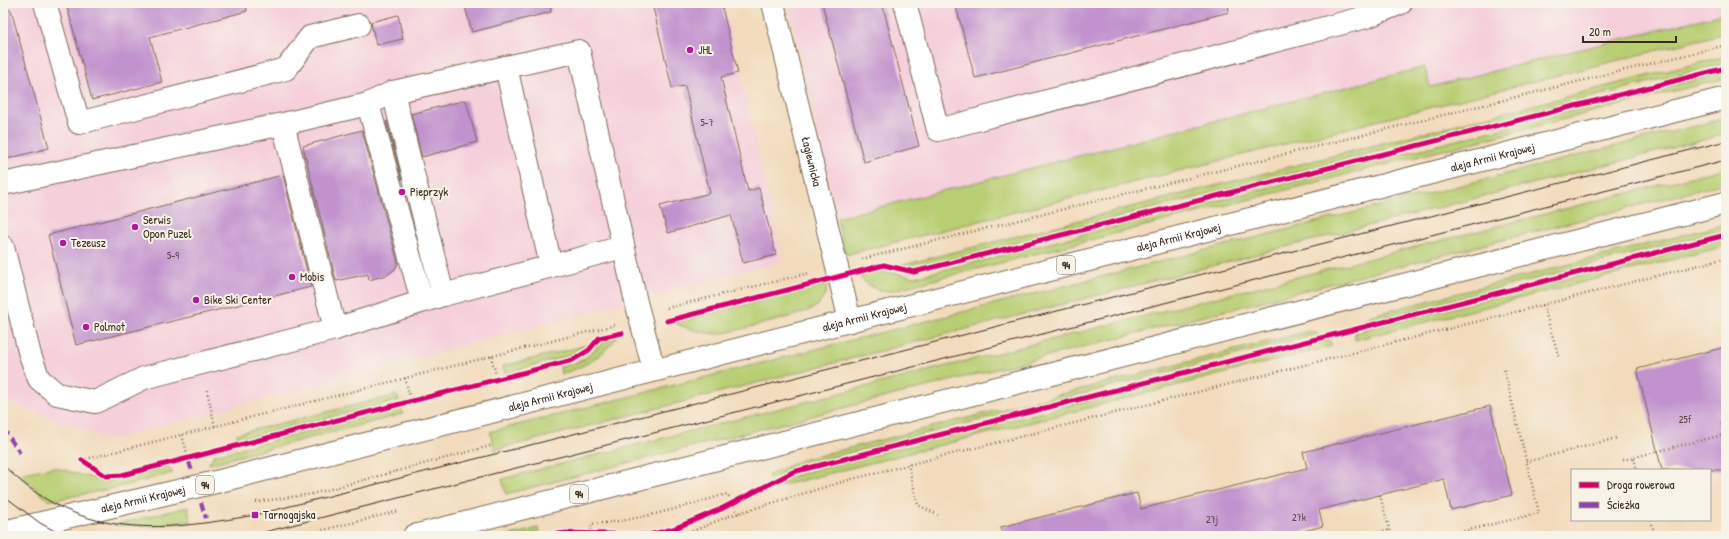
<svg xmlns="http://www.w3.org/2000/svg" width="1729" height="539" font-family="'Patrick Hand',sans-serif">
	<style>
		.built { fill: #f5cfda }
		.green { fill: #b8ce72; stroke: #7a7c48 }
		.building { fill: #c192ce }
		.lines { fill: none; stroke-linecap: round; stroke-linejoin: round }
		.minor-casing { stroke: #7b6855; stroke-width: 24 }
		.major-casing { stroke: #7b6855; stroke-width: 24 }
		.path { stroke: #7b6855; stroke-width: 2.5; stroke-dasharray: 1 3; stroke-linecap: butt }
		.minor { stroke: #fff; stroke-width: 22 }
		.major { stroke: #fff; stroke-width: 22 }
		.tram { stroke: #3b2a1e; stroke-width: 1 }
		.quiet { stroke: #8e44ad; stroke-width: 4; stroke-dasharray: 8 4; stroke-linecap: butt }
		.cycleway-casing { stroke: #f7f3e8; stroke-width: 8 }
		.cycleway { stroke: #d6006c; stroke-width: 5 }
		.poi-dot { fill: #b5179e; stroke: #f7f3e8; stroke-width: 1.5 }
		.labels { text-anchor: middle; stroke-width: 4; stroke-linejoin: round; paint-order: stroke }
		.number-label { font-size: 10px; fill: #5c444a }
		.shield { fill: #f7f3e8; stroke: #73665b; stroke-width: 1 }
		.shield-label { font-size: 11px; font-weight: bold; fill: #3b2a1e }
		.poi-label { font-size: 12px; fill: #3b2a1e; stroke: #f7f3e8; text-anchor: start }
		.street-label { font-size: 12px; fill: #3b2a1e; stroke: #f7f3e8 }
	</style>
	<rect width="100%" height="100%" fill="#f7f3e8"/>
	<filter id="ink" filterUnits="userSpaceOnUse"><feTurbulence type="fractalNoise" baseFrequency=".025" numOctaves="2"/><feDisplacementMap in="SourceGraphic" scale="8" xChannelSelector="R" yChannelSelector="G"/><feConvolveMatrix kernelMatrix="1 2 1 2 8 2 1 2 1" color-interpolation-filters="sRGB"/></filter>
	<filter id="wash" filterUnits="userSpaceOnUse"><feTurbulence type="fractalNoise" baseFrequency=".012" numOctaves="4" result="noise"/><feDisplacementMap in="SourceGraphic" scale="16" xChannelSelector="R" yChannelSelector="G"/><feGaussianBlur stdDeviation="0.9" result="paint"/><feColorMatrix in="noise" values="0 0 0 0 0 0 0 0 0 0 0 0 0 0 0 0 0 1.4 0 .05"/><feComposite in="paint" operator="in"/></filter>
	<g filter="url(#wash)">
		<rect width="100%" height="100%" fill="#f2dbbc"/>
		<g class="built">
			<polygon points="3,3 724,3 783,261 109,440 9,402 3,396"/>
			<polygon points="788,3 1726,3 1726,13 1430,87 1425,67 837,218"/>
		</g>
		<g class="green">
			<polygon points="1726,13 1726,33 845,255 837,218 1425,67 1430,87"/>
			<polygon points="1726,56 1726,63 922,267 916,269 899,266"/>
			<path d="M1726 72V78L890 291C878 292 866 285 859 276L880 271 915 277Z"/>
			<polygon points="1726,118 1726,134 495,450 490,432"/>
			<polygon points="1726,168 1726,183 506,494 502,479"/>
			<polygon points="1726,224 1726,230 1362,323 1369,316"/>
			<polygon points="1726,239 1726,246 1355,340 1355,332"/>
			<path d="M827 284C827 295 821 304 812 309 804 314 726 334 717 334 703 333 688 329 675 323Z"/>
			<polygon points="1310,331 1318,334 829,458 798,467 770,479 768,475 802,460"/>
			<path d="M617 337C603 356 583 368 561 374L560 367 583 360 605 340Z"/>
			<polygon points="1329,340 1332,346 772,488 796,475 832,465"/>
			<polygon points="588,345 580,353 505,373 503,366"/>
			<polygon points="396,395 399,400 238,440 237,434"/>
			<polygon points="401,408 403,414 209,464 214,455"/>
			<polygon points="54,467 105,482 168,467 173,473 110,489 49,501 19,474"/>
			<polygon points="188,507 191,522 154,526 114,525"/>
			<polygon points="538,528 539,532 524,536 507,536"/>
		</g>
		<g id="blocks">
			<g class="building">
				<polygon points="66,3 246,3 247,11 150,37 162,82 92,100"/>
				<polygon points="464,3 550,3 551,12 472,32"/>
				<polygon points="652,3 721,3 738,73 721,77 748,191 759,188 776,255 743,263 731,215 668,233 660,206 710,193 685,86 672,88"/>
				<polygon points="822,3 882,3 919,146 864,162"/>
				<polygon points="955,3 1228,3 1229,12 975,78"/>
				<polygon points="11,10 49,148 3,160 3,11"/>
				<polygon points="398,15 403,39 376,45 371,22"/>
				<polygon points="466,100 477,142 422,157 411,114"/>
				<polygon points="386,121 387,121 402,180 386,123"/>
				<polygon points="362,130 398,263 395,269 387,275 369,280 368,274 336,281 303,146"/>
				<polygon points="283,175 311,287 76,345 48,235"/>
				<polygon points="1726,347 1726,420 1721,422 1726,444 1726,470 1662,470 1637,369"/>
				<polygon points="1490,406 1512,495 1451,510 1444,479 1319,510 1323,526 1285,536 1002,536 1001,527 1137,493 1141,509 1307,468 1303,452"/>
			</g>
		</g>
	</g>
	<g filter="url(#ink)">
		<use href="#blocks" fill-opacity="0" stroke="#7b6855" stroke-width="1"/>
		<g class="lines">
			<g class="minor-casing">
				<g id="minor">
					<polyline points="45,3 79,123 286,69 310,37 359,25"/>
					<path id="s1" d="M773 3 850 321"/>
					<polyline points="905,3 938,130 1366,17 1401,3"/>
					<polyline points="506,67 551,266"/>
					<polyline points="393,92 443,295"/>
					<polyline points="368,104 422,301"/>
					<polyline points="283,124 335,329"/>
					<polyline points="3,184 283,124 368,104 393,92 579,51 636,302 650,355 655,370"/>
					<polyline points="3,247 30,355 39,379 57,394 95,402 144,378 335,329 443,295 623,247"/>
				</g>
			</g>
			<g class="major-casing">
				<g id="major">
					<path id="s2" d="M3 532 220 481 1726 98"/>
					<polyline points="414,536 1726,203"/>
				</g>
			</g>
			<g class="path">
				<polyline points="862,259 1726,45"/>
				<polyline points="1543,305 1559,357"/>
				<polyline points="667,308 809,273"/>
				<polyline points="491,356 496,375"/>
				<polyline points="405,378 410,397"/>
				<polyline points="207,390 215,427"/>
				<polyline points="182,435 187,453"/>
				<polyline points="1634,458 1637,470"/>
				<polyline points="82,460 615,325"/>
				<polyline points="1623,460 1726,434"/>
				<polyline points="1526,462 1617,438"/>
				<polyline points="908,464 918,505 938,515"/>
				<polyline points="1380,495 1391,536"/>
				<polyline points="256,502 312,494 490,446"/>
				<polyline points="734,506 738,514"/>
				<polyline points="1651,520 1655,536"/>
				<path d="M591 530V524C638 521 682 507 727 494L731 499"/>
				<polyline points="299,536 399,511"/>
				<polyline points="681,536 729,516 852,479 1543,305 1726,258"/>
				<polyline points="1368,536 1389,530"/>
				<polyline points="1444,536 1539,513 1504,369"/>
			</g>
			<use href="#minor" class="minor"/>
			<use href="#major" class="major"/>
			<g class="tram">
				<path d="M3 465C77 539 155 533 255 515L1726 141"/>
				<polyline points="3,495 40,523 64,536"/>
				<polyline points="249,536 1726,160"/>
			</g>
			<g class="quiet">
				<polyline points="3,428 20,453"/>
				<polyline points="189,462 192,471"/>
				<polyline points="201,503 206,518"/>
			</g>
			<g class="cycleway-casing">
				<g id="cycleway">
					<polyline points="667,321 884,265 914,272 1726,68"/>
					<polyline points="82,460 106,476 122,475 573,360 589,350 599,338 622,333"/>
					<polyline points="541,536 566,533 649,535 673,529 721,509 793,472 1726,235"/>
				</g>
			</g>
			<use href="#cycleway" class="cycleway"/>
		</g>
	</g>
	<g class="poi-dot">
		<circle cx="690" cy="50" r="4"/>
		<circle cx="402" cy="192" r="4"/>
		<circle cx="135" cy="227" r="4"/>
		<circle cx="63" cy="243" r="4"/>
		<circle cx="292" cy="277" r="4"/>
		<circle cx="196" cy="300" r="4"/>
		<circle cx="86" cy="327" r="4"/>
		<rect x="251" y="511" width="8" height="8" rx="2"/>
	</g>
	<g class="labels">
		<g class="number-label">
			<text x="707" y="126">5-7</text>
			<text x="173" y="259">5-9</text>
			<text x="1685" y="423">25f</text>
			<text x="1299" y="521">27k</text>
			<text x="1212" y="523">27j</text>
		</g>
		<g class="shield">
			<rect x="1057" y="256" width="18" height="18" rx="3"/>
			<rect x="196" y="476" width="18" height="18" rx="3"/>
			<rect x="570" y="485" width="18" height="18" rx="3"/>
		</g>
		<g class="shield-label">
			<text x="1066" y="269">94</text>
			<text x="205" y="489">94</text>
			<text x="579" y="498">94</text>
		</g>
		<g class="poi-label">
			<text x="698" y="54">JHL</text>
			<text x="410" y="196">Pieprzyk</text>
			<text x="143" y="224">Serwis<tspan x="143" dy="14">Opon Puzel</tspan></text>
			<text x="71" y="247">Tezeusz</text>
			<text x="300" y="281">Mobis</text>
			<text x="204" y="304">Bike Ski Center</text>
			<text x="94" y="331">Polmot</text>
			<text x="263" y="519">Tarnogajska</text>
		</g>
		<g class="street-label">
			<text dy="4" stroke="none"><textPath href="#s2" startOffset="1536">aleja Armii Krajowej</textPath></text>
			<text dy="4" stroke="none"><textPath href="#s1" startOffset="163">Łagiewnicka</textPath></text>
			<text dy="4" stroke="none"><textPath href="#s2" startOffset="1212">aleja Armii Krajowej</textPath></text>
			<text dy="4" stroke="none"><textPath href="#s2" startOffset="888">aleja Armii Krajowej</textPath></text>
			<text dy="4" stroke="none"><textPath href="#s2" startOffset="564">aleja Armii Krajowej</textPath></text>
			<text dy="4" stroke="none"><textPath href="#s2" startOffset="144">aleja Armii Krajowej</textPath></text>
		</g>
	</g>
	<rect width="1729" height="539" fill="none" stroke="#f7f3e8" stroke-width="16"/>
	<rect x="1571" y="469" width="140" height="52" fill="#f7f3e8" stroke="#aca397"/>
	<rect x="1579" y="482" width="20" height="6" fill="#d6006c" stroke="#aca397"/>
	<text x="1607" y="489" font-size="12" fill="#3b2a1e">Droga rowerowa</text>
	<rect x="1579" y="502" width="20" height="6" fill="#8e44ad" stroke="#aca397"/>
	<text x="1607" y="509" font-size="12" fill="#3b2a1e">Ścieżka</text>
	<path d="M1583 36v6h93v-6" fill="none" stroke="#3b2a1e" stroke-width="2"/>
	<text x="1589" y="36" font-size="12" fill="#3b2a1e" stroke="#f7f3e8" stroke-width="3" paint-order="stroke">20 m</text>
</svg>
